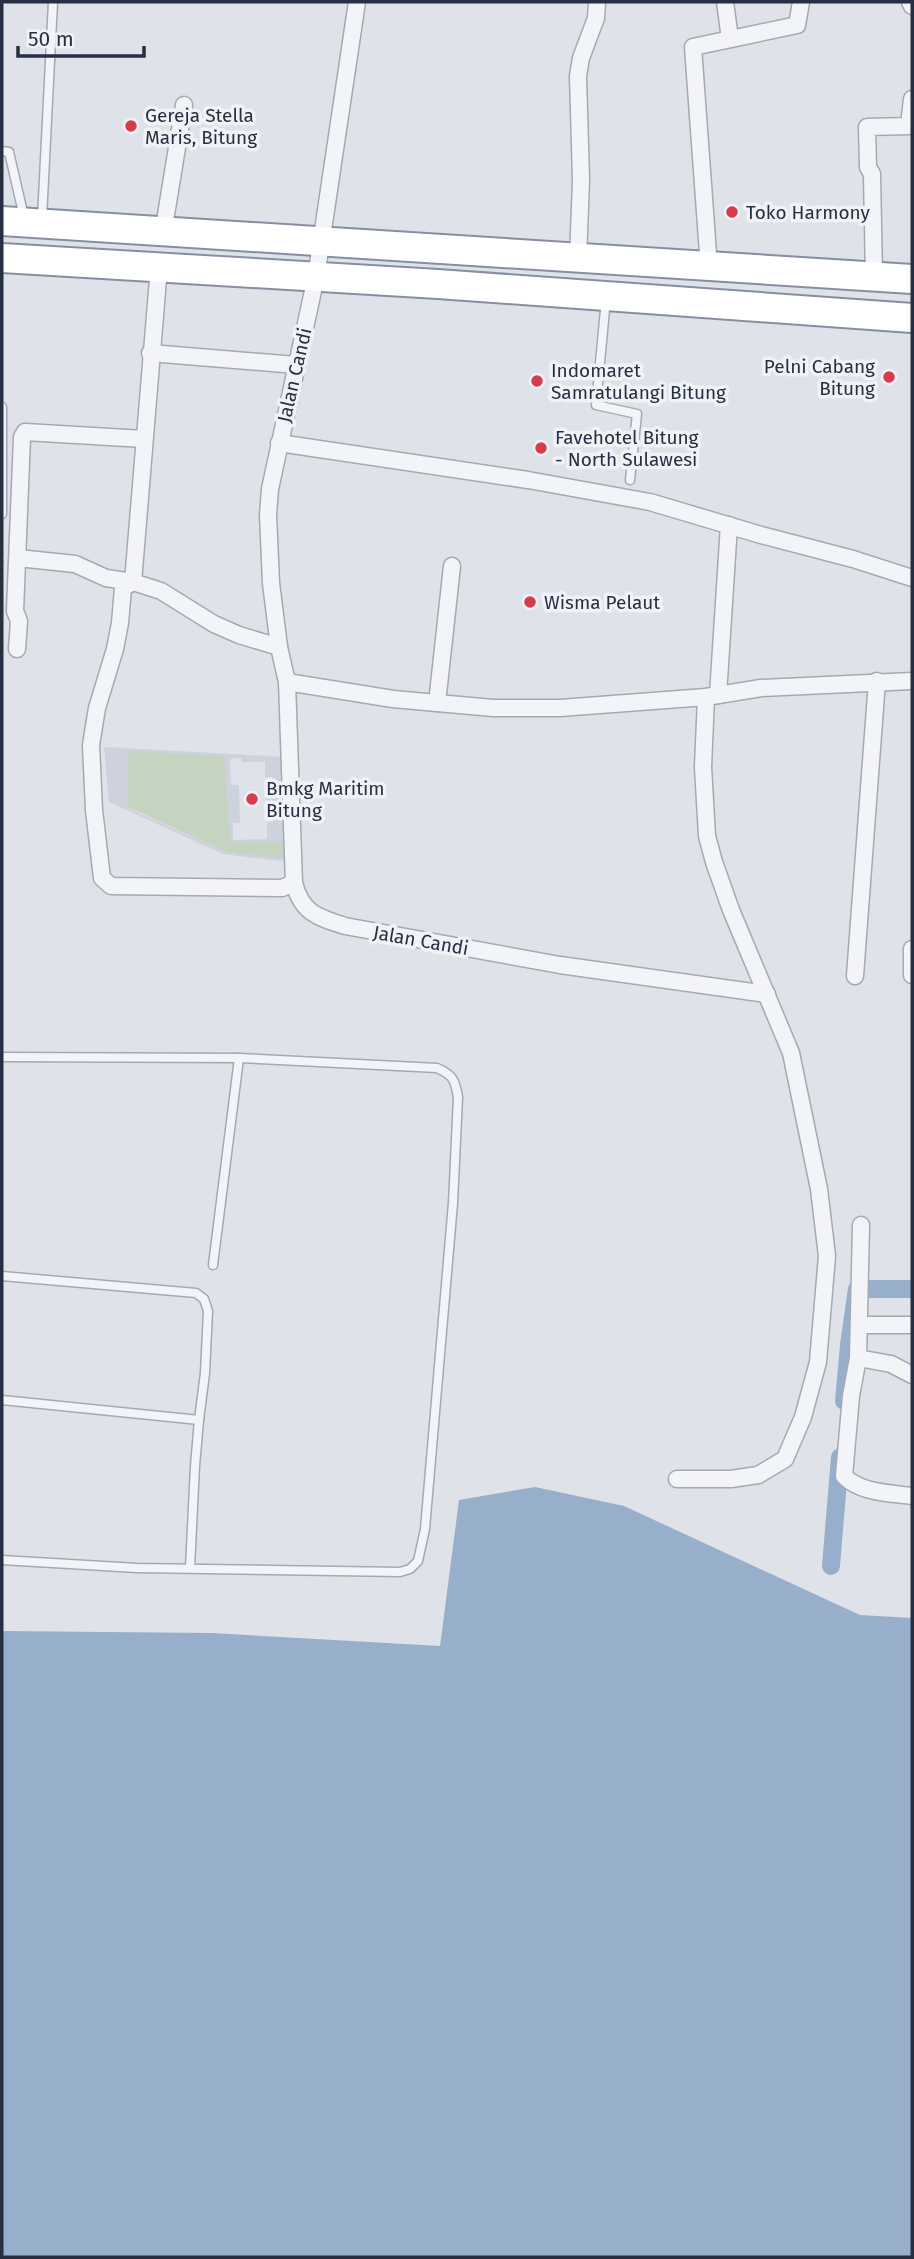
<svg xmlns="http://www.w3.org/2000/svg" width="914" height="2259" font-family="'Fira Sans',sans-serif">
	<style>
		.built { fill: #cdd2dc; fill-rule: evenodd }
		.green { fill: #c4d4c0 }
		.water { fill: #98afcc }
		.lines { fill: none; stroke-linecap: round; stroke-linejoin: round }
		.canal { stroke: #98afcc; stroke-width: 18 }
		.lane-casing { stroke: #a4a9b4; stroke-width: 11 }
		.street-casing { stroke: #a4a9b4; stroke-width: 19 }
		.highway-casing { stroke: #868fa1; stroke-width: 32 }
		.lane { stroke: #f2f4f7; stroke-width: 8 }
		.street { stroke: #f2f4f7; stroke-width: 16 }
		.highway { stroke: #fff; stroke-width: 28 }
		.poi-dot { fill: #d73c4c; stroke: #eff2f7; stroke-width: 2.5 }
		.labels { text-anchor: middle; stroke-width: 7; stroke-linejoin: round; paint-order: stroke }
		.poi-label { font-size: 19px; fill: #272f42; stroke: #eff2f7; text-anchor: start }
		.street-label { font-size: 19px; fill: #272f42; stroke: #eff2f7 }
	</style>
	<rect width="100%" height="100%" fill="#dfe3e9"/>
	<path class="built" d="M104 747 286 757 290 862 223 854 109 802ZM241 758 242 762H265V777H272V789H266V808L272 809 273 822H267V839L233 840V823H240L239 785H231L230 759ZM128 808 230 841H288L227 852Z"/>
	<polygon class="green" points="128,751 224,756 230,841 288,841 288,859 227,852 128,807"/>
	<polygon class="water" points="535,1487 624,1506 860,1615 912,1618 912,2257 2,2257 2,1631 212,1633 440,1646 459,1500"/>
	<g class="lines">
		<g class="canal">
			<polyline points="844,1401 849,1345 857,1289 912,1289"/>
			<polyline points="831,1566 840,1457"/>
		</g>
		<g class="lane-casing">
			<g id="lane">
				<polyline points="2,151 9,152 24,217"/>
				<polyline points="42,218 53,2"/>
				<polyline points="606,299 596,405 637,414 630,480"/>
				<polyline points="2,407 2,514"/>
				<path d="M2 1057 239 1058 437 1068C453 1075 455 1080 458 1097L453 1203 425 1529 418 1561 410 1569 400 1572 137 1568 2 1560"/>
				<polyline points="213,1265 239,1058"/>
				<polyline points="2,1276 196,1293 204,1299 208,1311 205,1373 199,1420"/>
				<polyline points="2,1400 199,1420 195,1466 190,1568"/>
			</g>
		</g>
		<g class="street-casing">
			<g id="street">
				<path d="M357 2 316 277 270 489 268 515 271 583 279 647 287 682 294 883C302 913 317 917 345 926L560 965 767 994"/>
				<polyline points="725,2 730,39"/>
				<polyline points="910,2 912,6"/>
				<polyline points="163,233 184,105"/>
				<polyline points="578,259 581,180 578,76 581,58 596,18 597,2"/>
				<polyline points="159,267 133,582 123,588 120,623 115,649 97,708 91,745 94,810 102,878 111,886 282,888 294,883"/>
				<polyline points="709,267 693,47 797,25 801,2"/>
				<polyline points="874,277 872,174 868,167 867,127 909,126 912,99"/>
				<polyline points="150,353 296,365"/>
				<polyline points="279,443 528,480 650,502 761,535 853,559 912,578"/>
				<polyline points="18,558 75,564 106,578 133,582 161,591 214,624 239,635 279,647"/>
				<polyline points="17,649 19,621 15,611 22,437 25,432 144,439"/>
				<polyline points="287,682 393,699 493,708 560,708 706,697 761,688 912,681"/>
				<polyline points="718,695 729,525"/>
				<polyline points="437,703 452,566"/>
				<polyline points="912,949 912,975"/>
				<polyline points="855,976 877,681"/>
				<polyline points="861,1225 858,1358 891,1364 912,1375"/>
				<polyline points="859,1325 912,1325"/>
				<path d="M858 1358 851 1396 844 1476C860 1493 890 1493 912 1496"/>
				<polyline points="677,1479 731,1479 758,1475 785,1459 803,1417 818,1362 827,1256 819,1189 791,1053 731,910 714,862 707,836 703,767 706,697"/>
			</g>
		</g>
		<g class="highway-casing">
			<g id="highway">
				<polyline points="2,221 912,279"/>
				<polyline points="2,258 438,284 912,318"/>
			</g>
		</g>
		<use href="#lane" class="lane"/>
		<use href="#street" class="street"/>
		<use href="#highway" class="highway"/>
	</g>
	<g class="poi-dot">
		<circle cx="131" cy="126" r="7"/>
		<circle cx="732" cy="212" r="7"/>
		<circle cx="889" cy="377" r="7"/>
		<circle cx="537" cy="381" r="7"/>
		<circle cx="541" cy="448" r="7"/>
		<circle cx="530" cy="602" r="7"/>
		<circle cx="252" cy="799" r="7"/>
	</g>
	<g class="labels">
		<g class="poi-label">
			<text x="145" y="122">Gereja Stella<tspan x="145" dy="22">Maris, Bitung</tspan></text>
			<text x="746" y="219">Toko Harmony</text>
			<text x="875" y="373" text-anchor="end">Pelni Cabang<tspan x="875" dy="22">Bitung</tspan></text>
			<text x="551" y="377">Indomaret<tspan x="551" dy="22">Samratulangi Bitung</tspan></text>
			<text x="555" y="444">Favehotel Bitung<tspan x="555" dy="22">- North Sulawesi</tspan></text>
			<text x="544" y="609">Wisma Pelaut</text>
			<text x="266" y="795">Bmkg Maritim<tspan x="266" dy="22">Bitung</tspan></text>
		</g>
		<g class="street-label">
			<text transform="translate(294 375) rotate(-77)" y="7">Jalan Candi</text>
			<text transform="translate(421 940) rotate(10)" y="7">Jalan Candi</text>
		</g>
	</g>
	<rect width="914" height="2259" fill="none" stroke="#272f42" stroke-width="7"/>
	<path d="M18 46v10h126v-10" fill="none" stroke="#272f42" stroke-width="3.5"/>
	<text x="28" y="46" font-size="21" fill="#272f42" stroke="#eff2f7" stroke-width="5" paint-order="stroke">50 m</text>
</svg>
